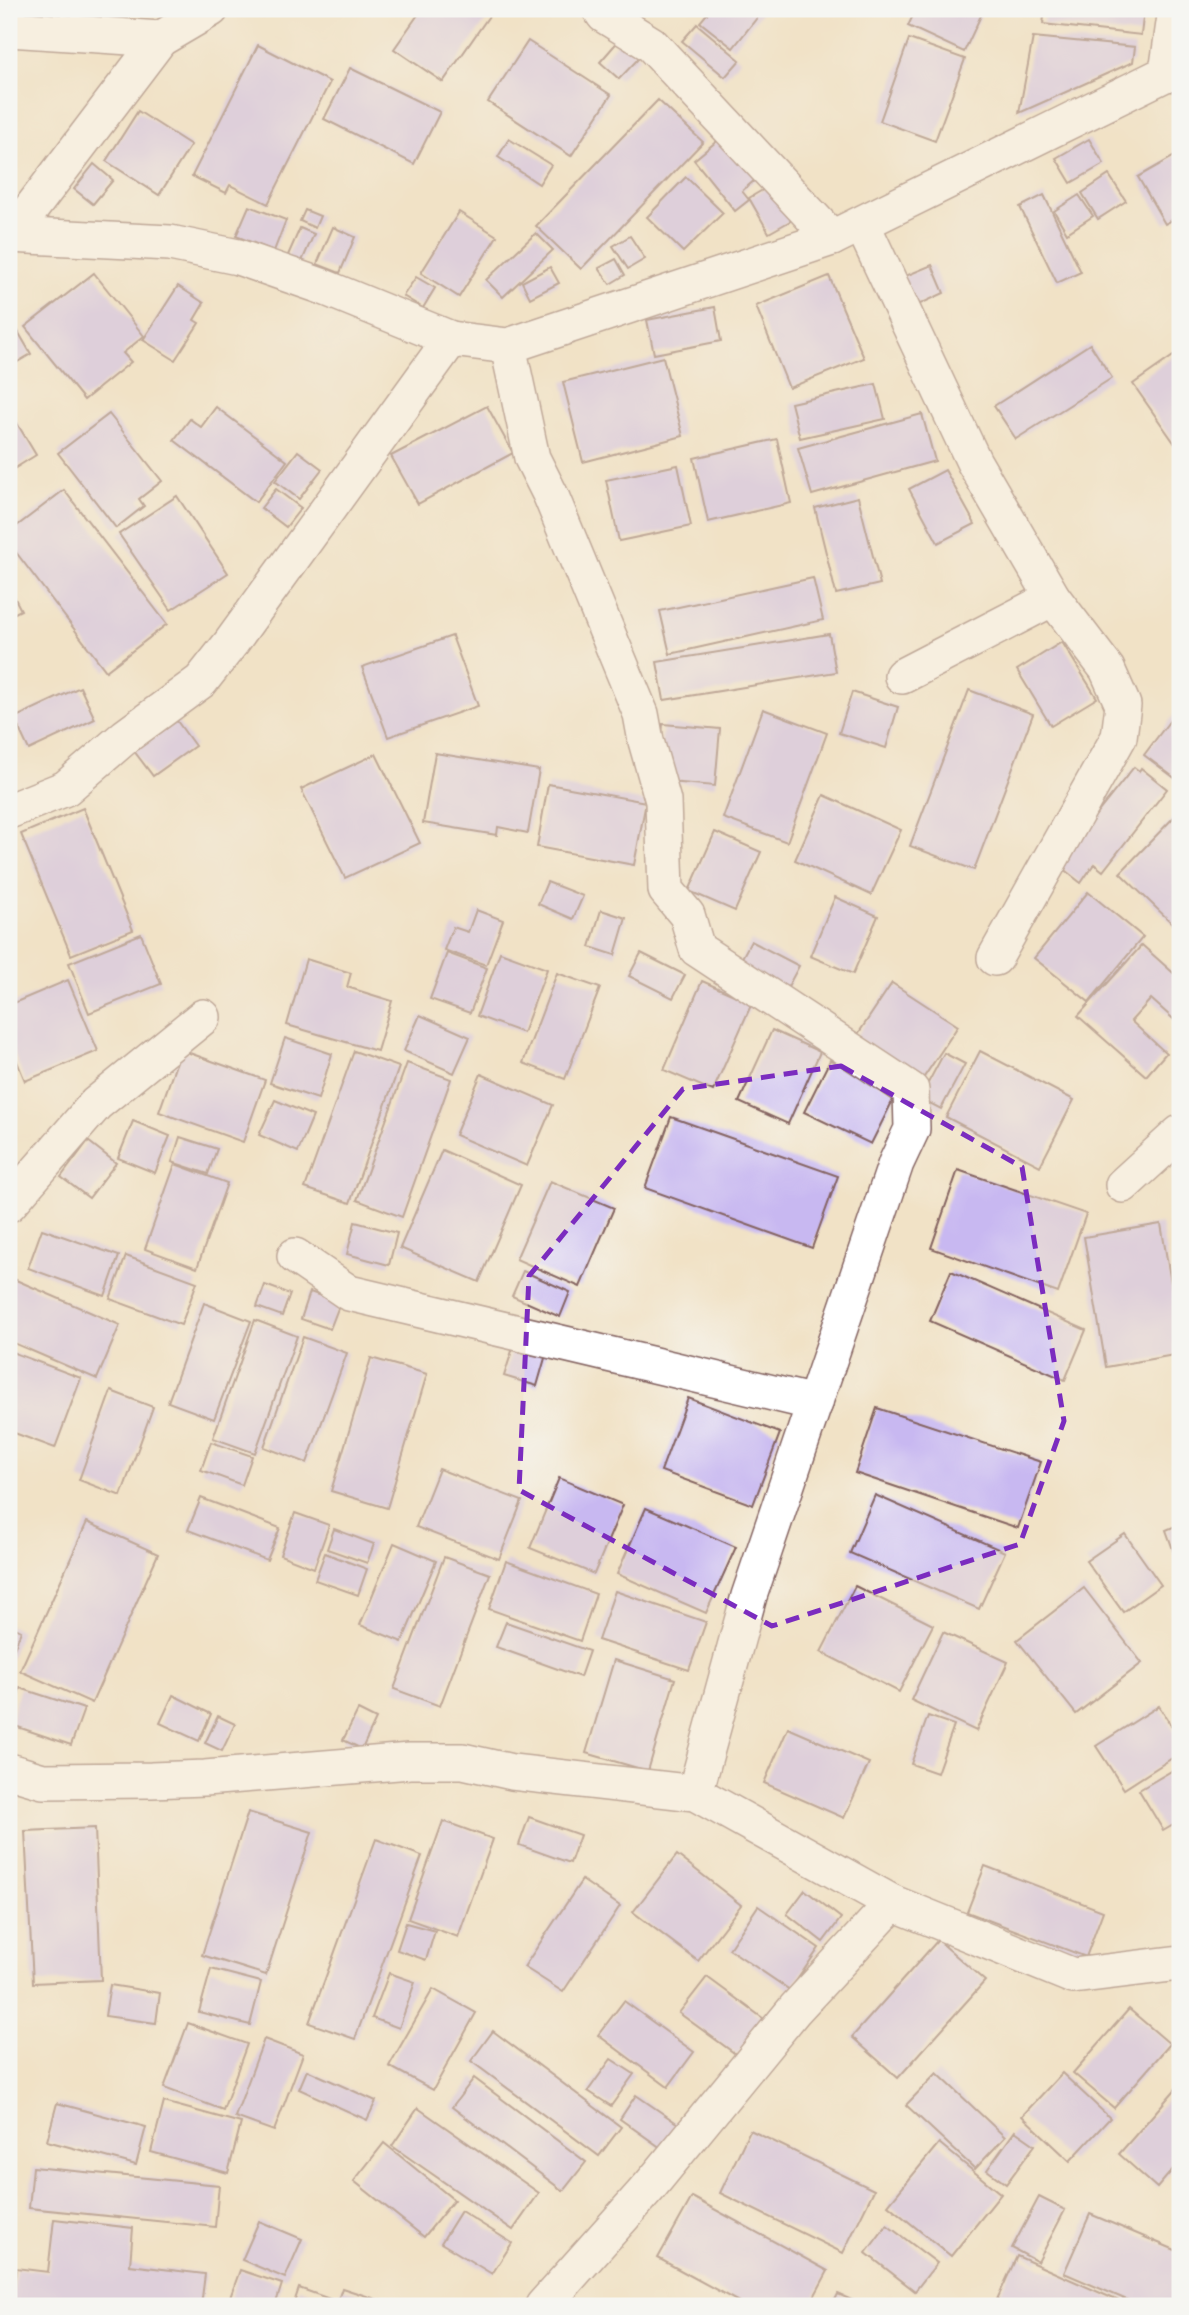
<svg xmlns="http://www.w3.org/2000/svg" width="1189" height="2315" font-family="'Architects Daughter',sans-serif">
	<style>
		.building { fill: #c8b8f1 }
		.lines { fill: none; stroke-linecap: round; stroke-linejoin: round }
		.street-casing { stroke: #846361; stroke-width: 38 }
		.street { stroke: #fff; stroke-width: 35 }
		.marked { fill: none; stroke: #7b2cbf; stroke-width: 5; stroke-dasharray: 14 9; stroke-linejoin: round }
	</style>
	<rect width="100%" height="100%" fill="#f6f6f2"/>
	<filter id="ink" filterUnits="userSpaceOnUse"><feTurbulence type="fractalNoise" baseFrequency=".0143" numOctaves="2"/><feDisplacementMap in="SourceGraphic" scale="14" xChannelSelector="R" yChannelSelector="G"/><feConvolveMatrix kernelMatrix="1 2 1 2 8 2 1 2 1" color-interpolation-filters="sRGB"/></filter>
	<filter id="wash" filterUnits="userSpaceOnUse"><feTurbulence type="fractalNoise" baseFrequency=".00686" numOctaves="4" result="noise"/><feDisplacementMap in="SourceGraphic" scale="28" xChannelSelector="R" yChannelSelector="G"/><feGaussianBlur stdDeviation="1.57" result="paint"/><feColorMatrix in="noise" values="0 0 0 0 0 0 0 0 0 0 0 0 0 0 0 0 0 1.4 0 .05"/><feComposite in="paint" operator="in"/></filter>
	<g filter="url(#wash)">
		<rect width="100%" height="100%" fill="#f1e2c6"/>
		<g id="blocks">
			<g class="building">
				<polygon points="422,9 485,9 491,13 443,82 394,49"/>
				<polygon points="711,9 764,9 733,48 700,22"/>
				<polygon points="916,9 984,9 964,52 908,26"/>
				<polygon points="1045,9 1144,9 1141,35 1043,24"/>
				<polygon points="697,24 740,60 725,77 682,41"/>
				<polygon points="1033,37 1135,47 1133,62 1019,113"/>
				<polygon points="620,39 640,57 619,79 600,62"/>
				<polygon points="909,39 965,59 935,141 880,121"/>
				<polygon points="528,41 611,95 571,156 488,102"/>
				<polygon points="258,45 330,82 268,204 230,185 226,193 192,176"/>
				<polygon points="350,68 440,112 414,164 324,119"/>
				<polygon points="658,100 703,142 581,269 536,226"/>
				<polygon points="138,111 191,145 159,195 106,161"/>
				<polygon points="728,132 762,174 742,191 749,200 735,211 694,160"/>
				<polygon points="509,139 551,165 539,184 498,157"/>
				<polygon points="1089,139 1104,164 1071,183 1056,158"/>
				<polygon points="1180,153 1180,216 1165,224 1138,177"/>
				<polygon points="94,164 113,180 93,204 74,189"/>
				<polygon points="1109,175 1126,201 1098,219 1082,193"/>
				<polygon points="686,177 723,213 683,252 647,217"/>
				<polygon points="771,185 792,220 769,233 749,198"/>
				<polygon points="1044,195 1081,272 1057,283 1020,207"/>
				<polygon points="1079,195 1093,216 1067,233 1054,211"/>
				<polygon points="249,206 286,220 274,251 236,236"/>
				<polygon points="305,210 320,216 315,228 300,221"/>
				<polygon points="459,212 497,236 459,297 421,273"/>
				<polygon points="333,227 355,237 340,273 317,264"/>
				<polygon points="300,228 314,234 299,268 285,262"/>
				<polygon points="536,233 553,250 503,297 486,280"/>
				<polygon points="630,236 645,259 628,269 613,246"/>
				<polygon points="616,259 625,275 610,284 599,268"/>
				<polygon points="932,265 944,293 916,306 903,277"/>
				<polygon points="550,267 559,283 530,298 522,282"/>
				<polygon points="94,273 144,336 123,353 131,362 84,400 25,327"/>
				<polygon points="829,276 864,358 789,388 756,306"/>
				<polygon points="416,277 435,288 423,308 403,296"/>
				<polygon points="178,286 204,303 194,320 199,323 175,360 143,340"/>
				<polygon points="715,307 721,341 654,354 647,320"/>
				<polygon points="9,316 31,354 9,367"/>
				<polygon points="1090,344 1112,378 1016,439 994,406"/>
				<polygon points="1179,352 1180,354 1180,451 1133,384"/>
				<polygon points="663,357 683,436 583,462 563,382"/>
				<polygon points="876,384 885,419 800,438 791,403"/>
				<polygon points="487,406 513,453 418,504 391,456"/>
				<polygon points="216,407 287,461 256,502 174,440 190,419 201,427"/>
				<polygon points="9,410 36,455 9,472"/>
				<polygon points="109,414 162,481 139,499 144,506 116,528 58,453"/>
				<polygon points="922,414 935,461 812,495 798,448"/>
				<polygon points="777,439 791,503 708,522 694,458"/>
				<polygon points="298,451 322,469 299,499 275,481"/>
				<polygon points="678,465 691,526 619,541 606,480"/>
				<polygon points="945,470 975,524 938,543 909,489"/>
				<polygon points="276,489 301,508 286,527 261,508"/>
				<polygon points="64,490 167,624 106,671 9,543 9,532"/>
				<polygon points="177,496 228,573 171,610 119,534"/>
				<polygon points="858,497 880,584 836,594 815,508"/>
				<polygon points="813,578 823,620 670,654 660,611"/>
				<polygon points="9,587 21,610 9,616"/>
				<polygon points="829,634 836,672 664,700 657,662"/>
				<polygon points="452,636 478,706 388,737 362,667"/>
				<polygon points="1062,642 1097,698 1051,726 1017,670"/>
				<polygon points="80,687 95,719 29,750 14,718"/>
				<polygon points="969,690 1033,714 974,870 910,846"/>
				<polygon points="852,692 898,707 886,748 839,733"/>
				<polygon points="1180,707 1180,782 1144,755"/>
				<polygon points="763,709 827,733 787,842 723,818"/>
				<polygon points="177,721 195,746 153,776 134,751"/>
				<polygon points="663,724 720,729 715,786 658,781"/>
				<polygon points="435,753 539,770 528,833 498,827 497,835 423,823"/>
				<polygon points="376,754 420,843 345,878 301,789"/>
				<polygon points="1134,767 1139,771 1141,768 1167,789 1103,871 1094,864 1081,883 1057,864"/>
				<polygon points="548,784 646,802 634,865 537,847"/>
				<polygon points="824,795 901,830 871,895 795,860"/>
				<polygon points="83,808 133,930 71,955 21,834"/>
				<polygon points="1177,814 1180,817 1180,931 1120,873"/>
				<polygon points="715,832 761,852 735,911 689,891"/>
				<polygon points="547,882 583,896 573,919 538,904"/>
				<polygon points="1088,892 1143,937 1089,1002 1034,958"/>
				<polygon points="835,897 878,916 853,974 810,956"/>
				<polygon points="476,910 503,920 486,965 444,950 453,927 468,932"/>
				<polygon points="601,910 626,918 615,955 590,947"/>
				<polygon points="141,934 161,984 89,1013 69,963"/>
				<polygon points="751,941 799,966 785,992 737,967"/>
				<polygon points="1142,945 1180,979 1180,1025 1151,999 1131,1021 1166,1053 1146,1076 1078,1016"/>
				<polygon points="500,952 547,969 523,1033 477,1016"/>
				<polygon points="447,953 487,968 470,1013 430,999"/>
				<polygon points="641,953 685,975 673,998 629,976"/>
				<polygon points="306,959 351,973 347,987 392,1001 377,1051 287,1025"/>
				<polygon points="557,973 600,988 565,1079 523,1063"/>
				<polygon points="68,980 98,1051 25,1081 9,1042 9,1005"/>
				<polygon points="702,981 752,1003 713,1091 664,1070"/>
				<polygon points="892,983 958,1026 922,1080 856,1037"/>
				<polygon points="420,1015 470,1037 454,1073 404,1051"/>
				<polygon points="772,1030 820,1052 788,1124 739,1102"/>
				<polygon points="285,1038 332,1054 318,1099 270,1083"/>
				<polygon points="181,1050 265,1080 243,1142 159,1112"/>
				<polygon points="354,1051 399,1067 350,1203 305,1188"/>
				<polygon points="980,1051 1074,1100 1040,1166 946,1117"/>
				<polygon points="944,1053 965,1064 941,1109 920,1098"/>
				<polygon points="830,1060 897,1092 871,1144 804,1112"/>
				<polygon points="407,1063 451,1079 402,1217 357,1200"/>
				<polygon points="481,1074 553,1105 527,1166 455,1135"/>
				<polygon points="275,1100 313,1116 298,1152 259,1135"/>
				<polygon points="671,1117 838,1176 812,1248 645,1188"/>
				<polygon points="133,1121 170,1136 155,1173 118,1158"/>
				<polygon points="180,1137 217,1149 208,1174 172,1162"/>
				<polygon points="88,1141 116,1163 89,1198 61,1177"/>
				<polygon points="442,1150 521,1185 479,1282 400,1248"/>
				<polygon points="175,1164 227,1183 197,1268 145,1249"/>
				<polygon points="958,1170 1086,1214 1058,1293 931,1248"/>
				<polygon points="550,1181 614,1208 580,1287 516,1259"/>
				<polygon points="355,1222 397,1233 389,1265 347,1254"/>
				<polygon points="1161,1224 1180,1336 1180,1354 1106,1367 1084,1237"/>
				<polygon points="42,1229 119,1256 105,1296 28,1268"/>
				<polygon points="126,1256 197,1282 181,1325 110,1299"/>
				<polygon points="523,1271 570,1292 560,1317 512,1296"/>
				<polygon points="951,1271 1086,1330 1065,1380 930,1321"/>
				<polygon points="9,1277 120,1325 97,1379 9,1341"/>
				<polygon points="265,1285 290,1294 282,1316 257,1307"/>
				<polygon points="310,1292 340,1303 330,1329 301,1319"/>
				<polygon points="204,1303 251,1321 214,1419 168,1402"/>
				<polygon points="255,1320 297,1336 255,1453 213,1438"/>
				<polygon points="517,1335 549,1344 537,1386 504,1376"/>
				<polygon points="303,1337 347,1353 307,1463 264,1447"/>
				<polygon points="9,1351 81,1378 55,1448 9,1431"/>
				<polygon points="371,1358 427,1374 387,1508 331,1491"/>
				<polygon points="111,1391 153,1407 121,1496 79,1480"/>
				<polygon points="688,1398 780,1433 753,1505 661,1471"/>
				<polygon points="877,1408 1041,1462 1018,1528 855,1473"/>
				<polygon points="211,1442 252,1456 242,1485 201,1470"/>
				<polygon points="439,1469 522,1501 499,1559 416,1527"/>
				<polygon points="559,1478 623,1505 594,1574 530,1548"/>
				<polygon points="875,1495 1005,1552 979,1609 850,1553"/>
				<polygon points="201,1498 280,1528 267,1560 188,1530"/>
				<polygon points="646,1508 736,1547 706,1613 617,1574"/>
				<polygon points="295,1513 329,1525 314,1568 280,1555"/>
				<polygon points="87,1522 158,1554 92,1703 20,1671"/>
				<polygon points="1180,1524 1180,1569 1166,1530"/>
				<polygon points="334,1529 374,1544 367,1563 327,1549"/>
				<polygon points="1125,1534 1161,1585 1123,1612 1086,1561"/>
				<polygon points="394,1543 436,1561 402,1642 360,1625"/>
				<polygon points="325,1553 367,1569 358,1595 315,1580"/>
				<polygon points="444,1557 490,1574 440,1706 394,1689"/>
				<polygon points="506,1561 596,1594 580,1641 489,1609"/>
				<polygon points="855,1586 933,1625 899,1692 821,1652"/>
				<polygon points="1084,1588 1142,1663 1076,1714 1017,1640"/>
				<polygon points="615,1591 706,1622 689,1670 598,1640"/>
				<polygon points="506,1622 589,1651 580,1677 496,1647"/>
				<polygon points="9,1625 21,1631 9,1662"/>
				<polygon points="943,1632 1008,1662 976,1731 911,1700"/>
				<polygon points="614,1660 675,1679 648,1771 586,1753"/>
				<polygon points="20,1688 84,1709 71,1745 9,1724"/>
				<polygon points="173,1695 211,1714 199,1741 160,1723"/>
				<polygon points="1159,1706 1180,1740 1180,1753 1124,1789 1096,1746"/>
				<polygon points="358,1710 376,1719 362,1749 343,1740"/>
				<polygon points="218,1716 235,1724 222,1751 205,1743"/>
				<polygon points="928,1716 954,1725 937,1773 911,1764"/>
				<polygon points="788,1728 869,1763 844,1818 764,1783"/>
				<polygon points="1180,1766 1180,1820 1163,1830 1139,1790"/>
				<polygon points="248,1812 312,1832 266,1975 202,1955"/>
				<polygon points="529,1817 580,1835 570,1863 519,1845"/>
				<polygon points="443,1821 493,1839 458,1937 408,1919"/>
				<polygon points="95,1828 101,1980 33,1983 25,1831"/>
				<polygon points="376,1839 422,1856 355,2039 309,2023"/>
				<polygon points="677,1855 741,1905 698,1961 633,1912"/>
				<polygon points="985,1866 1103,1911 1086,1957 967,1912"/>
				<polygon points="582,1880 620,1906 563,1992 524,1967"/>
				<polygon points="805,1890 841,1918 823,1942 787,1914"/>
				<polygon points="758,1906 819,1948 790,1990 729,1949"/>
				<polygon points="406,1923 435,1931 426,1960 397,1950"/>
				<polygon points="938,1940 985,1981 898,2078 852,2037"/>
				<polygon points="211,1969 261,1982 250,2025 199,2012"/>
				<polygon points="389,1973 415,1982 399,2028 372,2018"/>
				<polygon points="707,1977 764,2019 737,2055 679,2013"/>
				<polygon points="110,1985 160,1993 156,2023 105,2016"/>
				<polygon points="433,1989 476,2013 433,2090 389,2066"/>
				<polygon points="624,2001 694,2052 668,2087 598,2035"/>
				<polygon points="1129,2009 1170,2044 1114,2108 1073,2073"/>
				<polygon points="188,2023 247,2044 223,2110 164,2088"/>
				<polygon points="493,2031 621,2127 599,2156 471,2061"/>
				<polygon points="264,2039 303,2054 274,2131 235,2117"/>
				<polygon points="611,2059 634,2074 611,2106 588,2091"/>
				<polygon points="307,2070 376,2101 367,2120 299,2089"/>
				<polygon points="937,2073 1005,2137 975,2169 906,2105"/>
				<polygon points="1062,2073 1110,2118 1070,2161 1022,2116"/>
				<polygon points="474,2078 586,2162 563,2191 452,2107"/>
				<polygon points="1180,2084 1180,2161 1157,2188 1119,2154"/>
				<polygon points="636,2095 681,2126 664,2150 620,2119"/>
				<polygon points="164,2102 241,2123 228,2173 151,2152"/>
				<polygon points="57,2103 146,2127 136,2165 47,2141"/>
				<polygon points="418,2108 539,2193 513,2230 392,2146"/>
				<polygon points="750,2130 874,2190 843,2253 720,2193"/>
				<polygon points="1015,2131 1035,2145 1006,2184 987,2170"/>
				<polygon points="384,2143 454,2200 424,2237 354,2181"/>
				<polygon points="939,2143 1001,2194 951,2256 888,2205"/>
				<polygon points="33,2167 219,2185 215,2227 29,2208"/>
				<polygon points="1180,2173 1180,2188 1173,2181"/>
				<polygon points="692,2197 828,2271 809,2306 746,2306 658,2258"/>
				<polygon points="1039,2197 1065,2210 1038,2262 1012,2248"/>
				<polygon points="461,2211 512,2243 492,2274 441,2243"/>
				<polygon points="1090,2214 1180,2252 1180,2306 1141,2306 1064,2273"/>
				<polygon points="54,2219 133,2228 130,2265 205,2274 201,2306 12,2305 16,2268 48,2272"/>
				<polygon points="259,2221 302,2239 285,2278 242,2260"/>
				<polygon points="887,2225 937,2263 915,2291 866,2253"/>
				<polygon points="1017,2256 1130,2306 994,2306"/>
				<polygon points="240,2270 282,2284 275,2306 227,2306"/>
				<polygon points="299,2288 333,2300 331,2306 293,2306"/>
				<polygon points="342,2288 397,2306 336,2306"/>
				<polygon points="838,2294 865,2306 832,2306"/>
			</g>
		</g>
	</g>
	<g filter="url(#ink)">
		<use href="#blocks" fill-opacity="0" stroke="#846361" stroke-width="2"/>
		<g class="lines">
			<g class="street-casing">
				<g id="street">
					<polyline points="600,9 604,15 651,44 832,238"/>
					<polyline points="9,29 160,39"/>
					<polyline points="1167,73 1176,9"/>
					<polyline points="862,224 974,462 1053,598 1107,669 1123,705 1119,737 995,958"/>
					<polyline points="12,234 160,39 211,9"/>
					<polyline points="9,235 170,243 238,257 321,286 451,339"/>
					<polyline points="508,346 532,458 551,496 641,714 646,741 663,801 666,890 687,915 697,949 911,1090 912,1129 896,1163 749,1596 695,1793"/>
					<polyline points="902,676 1053,598"/>
					<polyline points="9,811 66,788 126,736 201,681 231,643 451,339 508,346 832,238 1167,73 1180,74"/>
					<polyline points="1123,1185 1180,1133"/>
					<polyline points="9,1204 96,1104 203,1017"/>
					<polyline points="295,1256 349,1293 815,1403"/>
					<polyline points="9,1771 43,1781 151,1780 205,1778 410,1761 463,1761 512,1772 695,1793 893,1903 1073,1976 1180,1963"/>
					<polyline points="543,2306 650,2186 795,2009 893,1903"/>
				</g>
			</g>
			<use href="#street" class="street"/>
		</g>
	</g>
	<path d="M0 0H1189V2315H0ZM841 1066 1022 1167 1064 1421 1020 1544 772 1626 519 1490 529 1276 683 1089Z" fill="#f1e2c6" fill-opacity=".55" fill-rule="evenodd"/>
	<path class="marked" d="M841 1066 1022 1167 1064 1421 1020 1544 772 1626 519 1490 529 1276 683 1089Z"/>
	<rect width="1189" height="2315" fill="none" stroke="#f6f6f2" stroke-width="35"/>
</svg>
